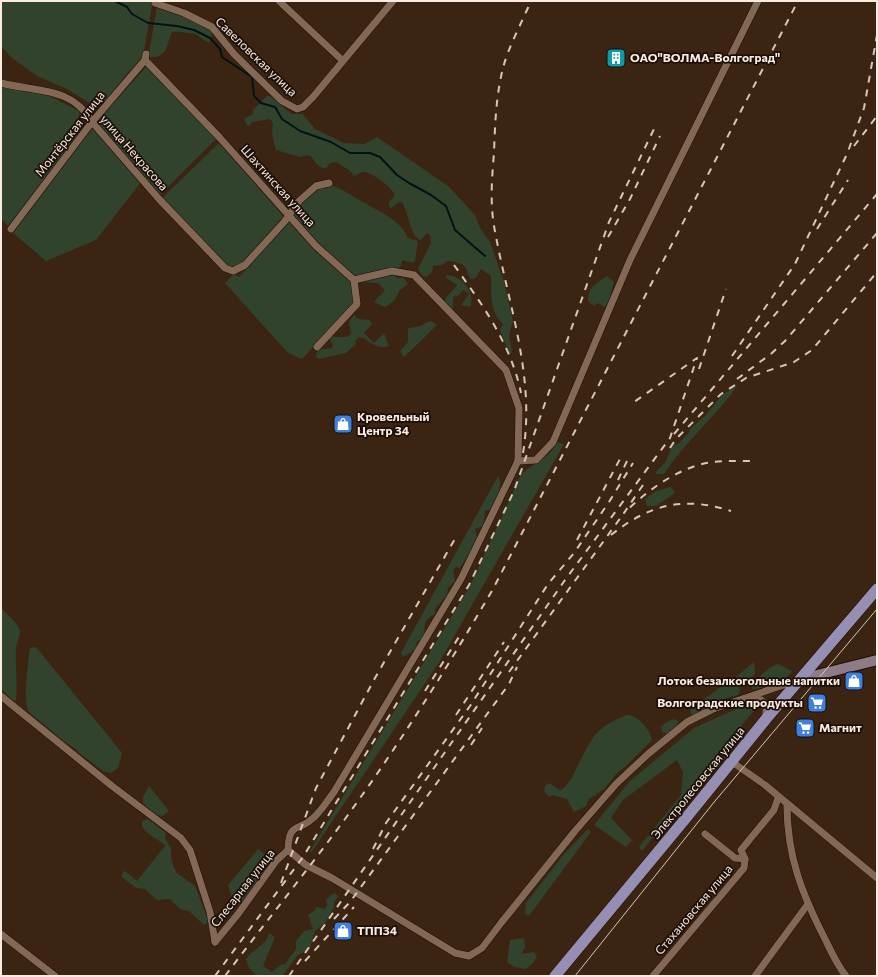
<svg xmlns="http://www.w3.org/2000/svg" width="878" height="977" font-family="Commissioner,sans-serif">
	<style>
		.green { fill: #31422d }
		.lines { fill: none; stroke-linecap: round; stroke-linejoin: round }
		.stream { stroke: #001416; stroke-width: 2 }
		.street-casing { stroke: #210d00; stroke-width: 8 }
		.secondary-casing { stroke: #210d00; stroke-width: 12 }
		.primary-casing { stroke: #210d00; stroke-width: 12 }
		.street { stroke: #836955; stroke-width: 7 }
		.secondary { stroke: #8d7c85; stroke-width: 10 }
		.primary { stroke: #968fb4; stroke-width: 11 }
		.tram { stroke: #d7c6b9; stroke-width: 1 }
		.rail { stroke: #d7c6b9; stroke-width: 2; stroke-dasharray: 7 7; stroke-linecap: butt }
		.labels { text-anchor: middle; stroke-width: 3.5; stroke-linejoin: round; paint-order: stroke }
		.street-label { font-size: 12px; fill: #fbebe0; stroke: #1b1009 }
		.poi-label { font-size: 12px; font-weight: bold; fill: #fbebe0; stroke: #1b1009; text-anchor: start }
	</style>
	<rect width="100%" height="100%" fill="#3b2512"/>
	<g class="green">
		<polygon points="1,1 153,1 143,56 125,76 105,102 91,104 67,89 37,76 12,58 1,46"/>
		<path d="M157 7 183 16 211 31 212 37 209 43C204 41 200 36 195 34 192 33 175 31 172 32 165 47 170 56 148 58Z"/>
		<polygon points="146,67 216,139 159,196 96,123"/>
		<polygon points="1,87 50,96 79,111 80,117 74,122 82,129 10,227 1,219"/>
		<path d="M268 95 280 103 284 108 292 114H303L315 129 344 143 364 144 377 137 448 186 475 215 480 228 490 242 504 282 513 321 509 334 512 352 510 355 500 330 503 324C488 309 492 294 491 276L481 269 476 278 471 279C468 275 468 274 467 270 464 263 454 261 447 261L442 265 433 266C433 272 431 274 426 277L423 276 418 269 431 243 430 235 427 233 421 240C410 238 409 211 401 201L391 208 389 206V202L395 195C392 187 370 171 363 172 360 172 357 175 354 176L349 170 336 162 330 163 326 168C316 168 316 160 309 155L300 157 276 150 272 134 273 123 270 119 252 122 249 126 247 125 244 119 253 114V110Z"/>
		<polygon points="92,128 141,182 96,240 46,261 13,233"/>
		<polygon points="219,143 284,217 243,262 233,267 224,264 161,199"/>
		<path d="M331 185C343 189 352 196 363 202 380 212 400 219 408 238L418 241 415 261 412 263 403 260 400 267 396 269 394 274 396 278H404L408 284 400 290 394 301 385 307 374 302 385 290 378 283 359 282 320 248 293 215C304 199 312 190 331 185Z"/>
		<polygon points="289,221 316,252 352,283 354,303 302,359 288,353 225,283 234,274 239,277"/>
		<path d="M447 275C461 276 474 290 471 305L469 307 461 305 469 294 463 290 459 295 453 297V308L450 309 446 305 445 299 457 285 445 277Z"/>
		<path d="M607 276 614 282 608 304 605 307 597 303 594 306 588 301C588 286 597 283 607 276Z"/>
		<path d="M354 315 358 319 370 320 372 324 364 333 374 343 384 333 389 346C379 349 371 344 364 338L359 337 355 341 356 344 346 353 319 359 316 357 317 350 332 348 333 346 330 340 331 337H346L351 334 349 321Z"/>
		<path d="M431 321 437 325 404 357 400 351 408 342V329C413 326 417 328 422 325 426 323 427 322 431 321Z"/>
		<path d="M738 385C715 417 685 442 664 474H656L657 470 665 463 672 447 679 443 688 434 691 428 705 416 722 395Z"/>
		<polygon points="557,442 564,444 440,661 311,853 310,851 470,586 521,474 550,453"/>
		<path d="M498 476C504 486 496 500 491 509L485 511 483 526 475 529 477 539 475 545 460 568 456 567 453 570 455 581 448 588 447 595 435 609V614C420 622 427 626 423 639L417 641 416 649 403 657 401 653Z"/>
		<polygon points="671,487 675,493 656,506 647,506 645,499 656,491"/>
		<path d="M1 607C7 616 17 620 20 631 21 635 16 643 16 648 15 666 18 683 16 701L13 700 1 689Z"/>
		<path d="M36 647 122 753 118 768 111 773 103 771 78 752 76 749 65 742 28 711C23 695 28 664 30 648Z"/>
		<polygon points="754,662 755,673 747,683 740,683 736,677"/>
		<path d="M778 664 792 671C788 680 762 689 752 689 754 680 769 666 778 664Z"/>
		<polygon points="731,679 739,686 740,690 738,695 723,699 692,716 690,710"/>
		<polygon points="756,700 759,704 642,851 639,847 681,795 683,772 677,760 623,800 611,818 632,840 626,847 594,825 630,781 694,728"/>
		<path d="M627 715C637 714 651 731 652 740L625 767 617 773 604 789 589 799 586 806 574 812 567 799 552 795 549 797 544 791 545 786 549 783 560 790C573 787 584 744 598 732 605 725 618 718 627 715Z"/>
		<polygon points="672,719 679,721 676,726 668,734 662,732 661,726"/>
		<polygon points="149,786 169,811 163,816 155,815 143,803 143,797"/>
		<polygon points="148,819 166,833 165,838 171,848 171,858 174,868 177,873 195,886 209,922 204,925 189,911 180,909 170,899 157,900 145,889 136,888 122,877 123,872 125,871 137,881 165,846 164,844 149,834 142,827 142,821"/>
		<polygon points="588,829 591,832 529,916 525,914 526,903 564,854"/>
		<polygon points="258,849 268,857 270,864 240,905 233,901 228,885"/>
		<path d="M335 893 338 897 334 902V907L325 923 315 931 310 948 297 956 282 976H257L249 968 246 959C252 949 266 946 269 933L275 937 263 966 272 972 280 965 285 964 296 949V941L304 931 313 929 308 915 315 910 316 907 325 909 327 905 326 900 331 895Z"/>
		<polygon points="524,938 525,948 521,954 534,952 537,957 533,963 526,969 514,967 507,962 510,940"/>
	</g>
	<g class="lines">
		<polyline class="stream" points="115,1 127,7 132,14 148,23 177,26 194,30 210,38 220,49 222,57 252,77 254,96 261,103 275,107 282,119 300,131 331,142 350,153 370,153 380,157 397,175 409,183 431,195 446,206 455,230 485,256"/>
		<g class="street-casing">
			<g id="street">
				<polyline points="279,1 342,60"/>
				<polyline points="155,3 184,13 212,27 234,54 282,101 297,109 303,107 313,97 393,1"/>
				<path d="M145 60 220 138 316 246 354 280 392 271 414 275 506 370 519 408 518 461 461 579 334 792C327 801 321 812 312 819 298 832 289 821 288 850L276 861 238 914 215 942"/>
				<path d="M1 83C35 92 72 86 92 122L159 199 225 268 233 271 245 265 285 221 299 201 316 186 329 183"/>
				<polyline points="11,229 92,122 145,60 146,54"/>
				<polyline points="317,347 357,304 354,280"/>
				<polyline points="518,461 536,460 553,442 630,260 758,1"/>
				<polyline points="1,696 112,786 181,838 190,850 210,912 215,942"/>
				<polyline points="749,697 761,700 766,704 766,719"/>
				<polyline points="732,762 765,785 877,878"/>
				<path d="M787 805C787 856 802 894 825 939 831 951 837 965 846 976"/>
				<polyline points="705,834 735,858 745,859"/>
				<polyline points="288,850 306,865 332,878 455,953 469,956 482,948 501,923 575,831 616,784 648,754 687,722 713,709 798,680"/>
				<polyline points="1,934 55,976"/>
				<polyline points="653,976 744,868 745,859 741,850 774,810 778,798"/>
				<polyline points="755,976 808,904"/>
			</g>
		</g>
		<g class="secondary-casing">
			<polyline id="secondary" points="801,679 877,660"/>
		</g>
		<g class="primary-casing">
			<polyline id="primary" points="555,976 686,818 766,719 877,589"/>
		</g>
		<use href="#street" class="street"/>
		<use href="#secondary" class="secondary"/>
		<use href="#primary" class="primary"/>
		<polyline class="tram" points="575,976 715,801 877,609"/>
		<g class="rail">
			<polyline points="854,146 877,116"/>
			<polyline points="817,229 848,180"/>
			<polyline points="608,237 630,199 660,136"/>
			<path d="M454 265C482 304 511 344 521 393"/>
			<polyline points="732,356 795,264 847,154 864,108 877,35"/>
			<polyline points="699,369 726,289"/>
			<polyline points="737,379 772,353 785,341 877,233"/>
			<polyline points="674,434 877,194"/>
			<polyline points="670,448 676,439 721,394 746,378 794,362 812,350 877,272"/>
			<path d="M523 453C536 376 507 301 494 226 490 202 492 176 494 153 495 124 496 96 503 68 508 48 522 22 531 1"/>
			<polyline points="618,480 627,461"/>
			<path d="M643 485 624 513C646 492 672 472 702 464 718 460 735 461 752 461"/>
			<path d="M611 535C650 504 684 496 731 511"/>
			<polyline points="577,540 621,457"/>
			<polyline points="509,672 624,513"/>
			<polyline points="425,691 462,632"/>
			<polyline points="456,715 504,642"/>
			<polyline points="471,745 482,728"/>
			<polyline points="373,849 386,823 470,706 548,584 574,553 609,502 633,463"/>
			<polyline points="281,883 316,788 375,678 456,537"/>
			<polyline points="334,919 350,902 509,684 517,667"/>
			<polyline points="305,961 354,907"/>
			<polyline points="215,976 303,857 469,585 514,491 609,222 654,129"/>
			<path d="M225 976C265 923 306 872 345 819 399 745 447 668 493 589L798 1"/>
			<polyline points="289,976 565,580 670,438 697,358 634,402"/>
		</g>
	</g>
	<defs>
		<g id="building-square" transform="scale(1)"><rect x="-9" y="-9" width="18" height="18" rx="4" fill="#0f9aa8" stroke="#1b1009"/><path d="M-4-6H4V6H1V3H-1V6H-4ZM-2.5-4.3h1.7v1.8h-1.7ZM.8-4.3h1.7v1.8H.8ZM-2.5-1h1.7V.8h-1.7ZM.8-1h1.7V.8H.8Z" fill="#fff"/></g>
		<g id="shop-square" transform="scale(1)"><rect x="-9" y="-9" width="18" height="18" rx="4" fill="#3f7fe0" stroke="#1b1009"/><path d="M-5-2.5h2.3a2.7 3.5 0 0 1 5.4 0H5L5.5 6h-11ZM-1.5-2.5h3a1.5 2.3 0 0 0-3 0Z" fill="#fff"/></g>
		<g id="supermarket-square" transform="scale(1)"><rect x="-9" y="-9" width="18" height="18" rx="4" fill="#3f7fe0" stroke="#1b1009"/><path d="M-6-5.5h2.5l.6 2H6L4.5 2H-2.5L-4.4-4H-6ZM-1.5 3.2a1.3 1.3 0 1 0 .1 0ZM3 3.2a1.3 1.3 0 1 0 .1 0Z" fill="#fff"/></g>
	</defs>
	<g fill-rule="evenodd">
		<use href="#building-square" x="616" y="58"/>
		<use href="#shop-square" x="343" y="424"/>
		<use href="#shop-square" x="854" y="681"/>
		<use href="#supermarket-square" x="817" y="703"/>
		<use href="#supermarket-square" x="805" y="728"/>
		<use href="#shop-square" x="343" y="931"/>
	</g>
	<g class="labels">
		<g class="street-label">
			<text transform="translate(256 57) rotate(44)" y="4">Савеловская улица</text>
			<text transform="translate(70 134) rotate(-52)" y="4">Монтёрская улица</text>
			<text transform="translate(134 153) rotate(49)" y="4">улица Некрасова</text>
			<text transform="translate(278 186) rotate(48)" y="4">Шахтинская улица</text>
			<text transform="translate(698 783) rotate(-51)" y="4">Электролесовская улица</text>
			<text transform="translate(243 888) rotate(-52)" y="4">Слесарная улица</text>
			<text transform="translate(694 910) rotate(-50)" y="4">Стахановская улица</text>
		</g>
		<g class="poi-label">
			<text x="630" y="62">ОАО"ВОЛМА-Волгоград"</text>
			<text x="357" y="421">Кровельный<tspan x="357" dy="14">Центр 34</tspan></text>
			<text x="840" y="685" text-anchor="end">Лоток безалкогольные напитки</text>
			<text x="803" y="707" text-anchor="end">Волгоградские продукты</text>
			<text x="819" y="732">Магнит</text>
			<text x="357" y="935">ТПП34</text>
		</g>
	</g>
	<rect width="878" height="977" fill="none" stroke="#fbebe0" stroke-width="4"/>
</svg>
